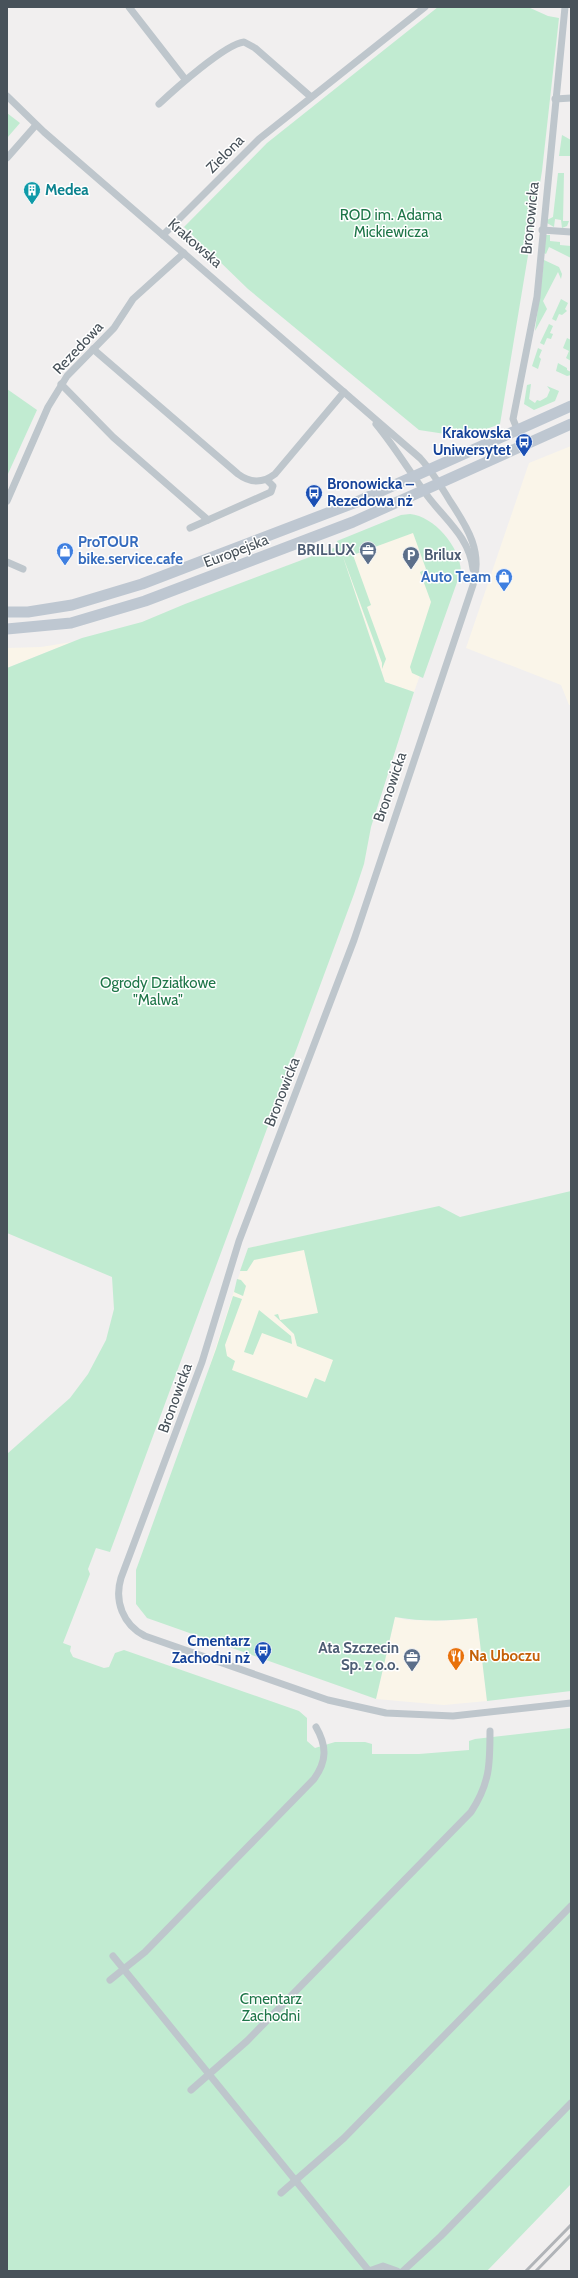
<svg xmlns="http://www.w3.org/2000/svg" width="578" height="2278" font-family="Cabin,sans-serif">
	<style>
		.commercial { fill: #faf5e9 }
		.green { fill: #c1ebd1 }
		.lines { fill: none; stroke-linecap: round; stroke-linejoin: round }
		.street { stroke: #bec6cc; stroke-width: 7 }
		.secondary { stroke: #bec7d1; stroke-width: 11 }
		.rail { stroke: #b1b4b8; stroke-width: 3 }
		.labels { text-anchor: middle; stroke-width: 3; stroke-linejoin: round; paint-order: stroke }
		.street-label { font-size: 15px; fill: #48525a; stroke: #fff }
		.culture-label { font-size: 15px; font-weight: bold; fill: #0d838f; stroke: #fff; text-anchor: start }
		.park-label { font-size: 15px; fill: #1f7649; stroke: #fff }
		.transit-label { font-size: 15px; font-weight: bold; fill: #164399; stroke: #fff; text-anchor: end }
		.shop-label { font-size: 15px; font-weight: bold; fill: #366cbe; stroke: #fff; text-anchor: start }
		.service-label { font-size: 15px; font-weight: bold; fill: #4e5e75; stroke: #fff; text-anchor: end }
		.food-label { font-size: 15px; font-weight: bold; fill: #c56008; stroke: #fff; text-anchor: start }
	</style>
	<rect width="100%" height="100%" fill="#f1efef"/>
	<g class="commercial">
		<polygon points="571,446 571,705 569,705 561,685 466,648 529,463"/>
		<polygon points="417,517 459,567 414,692 385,682 339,546"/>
		<polygon points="72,642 7,668 7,648 41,647"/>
		<polygon points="314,1234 352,1420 209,1368 248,1248"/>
		<polygon points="395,1617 407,1620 444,1621 477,1618 487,1701 444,1705 376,1699"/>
	</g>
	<g class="green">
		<polygon points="438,7 528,7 548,16 559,18 542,171 500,424 465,437 419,430 248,289 184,227 267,143"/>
		<polygon points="7,113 20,123 7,138"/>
		<polygon points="562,135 571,140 571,156 559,156"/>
		<polygon points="558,173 564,173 563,221 569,221 567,226 562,228 561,220 555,219 554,227 547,223 547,220 553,217"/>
		<polygon points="545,235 550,235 550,241 560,242 560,245 571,246 571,258 549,247 546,254 544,253"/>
		<polygon points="544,260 559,267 562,274 561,279 558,272 543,301 547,309 535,331"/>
		<polygon points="561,299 568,303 565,309 567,311 562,315 559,314 556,321 552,319"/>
		<polygon points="549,324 553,326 550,333 553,334 551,339 547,338 544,345 540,343"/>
		<polygon points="567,338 571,340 571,361 566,358 569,351 563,348"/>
		<polygon points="538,348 542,350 539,357 541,359 538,369 532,366"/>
		<polygon points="558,363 567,368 567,370 571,372 571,375 567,376 556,371"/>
		<polygon points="531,384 529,399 535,403 537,400 540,401 547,397 550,390 547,386 559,391 555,401 534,410 524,404 527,385"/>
		<polygon points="7,389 37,410 7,476"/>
		<path d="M410 514C434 516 460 547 461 571L423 678 412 673 410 667 431 602 420 572 426 569 413 533 353 555 371 605 367 607 386 659 382 669V663L342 554 385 682 414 692 371 827 364 864 354 894 110 1552 96 1548 88 1569 90 1574 63 1643 71 1646 70 1651 73 1657 104 1668 109 1667 115 1653 124 1650 299 1711 307 1718V1741L315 1748 335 1742H365L372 1744V1754H419L469 1750V1741L475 1739 571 1728V2184L487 2271H7V1454L70 1398 88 1374 106 1340 114 1309 112 1277 7 1233V668L82 638 142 622 185 604 339 546 337 541 401 515Z"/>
		<path d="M571 1191V1691L487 1701 477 1618C449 1621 422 1622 395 1617L376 1699 147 1618 136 1604V1570L216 1349 233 1296 242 1299 225 1345 227 1356 235 1361 232 1370 307 1398 315 1378 325 1382 333 1360 297 1346 294 1334 274 1315 278 1314 280 1320 318 1313 304 1250 254 1260 247 1271H240L248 1248 439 1206 460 1217Z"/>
		<polygon points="237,1279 241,1280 246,1286 243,1296 234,1292"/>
		<polygon points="259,1310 291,1336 292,1344 262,1333 253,1355 244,1352"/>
	</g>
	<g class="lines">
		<g class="street">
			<polyline points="129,7 185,79"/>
			<path d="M7 96 44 132 420 458C432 471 441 486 450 501 468 528 483 552 473 585L354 940 239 1241 202 1362 121 1578C114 1601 123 1625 145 1636L328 1700 386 1713 453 1716 571 1703"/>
			<polyline points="555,99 571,98"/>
			<path d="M159 104C174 90 225 44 244 42L255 48 311 97"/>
			<polyline points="7,158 36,125"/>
			<polyline points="542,230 571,232"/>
			<polyline points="163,235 259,139 425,7"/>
			<path d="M93 349 238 474C250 483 262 484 275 474L344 392"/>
			<polyline points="61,384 113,437 208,520"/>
			<path d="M376 424C395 447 409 471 426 494 444 519 469 536 473 569"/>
			<polyline points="517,429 513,419 537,297 565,7"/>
			<polyline points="7,501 48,407 67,376 114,328 133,299 184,253"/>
			<polyline points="190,528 271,492 273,486 267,480"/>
			<polyline points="7,562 23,569"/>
			<polyline points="113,1956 369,2271"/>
			<path d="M110 1980 145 1952 314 1779C327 1761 327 1746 316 1727"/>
			<path d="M191 2090 247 2041 471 1812C490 1783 490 1764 490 1731"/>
			<polyline points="281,2193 344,2138 571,1906"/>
			<polyline points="369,2271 383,2266 397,2271"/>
			<polyline points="403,2271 441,2236 571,2103"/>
		</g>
		<g class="secondary">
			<polyline points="7,612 28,612 72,605 142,584 359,501 571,406"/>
			<polyline points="7,629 71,623 145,601 353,522 571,424"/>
		</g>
		<g class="rail">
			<polyline points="526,2271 571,2225"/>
			<polyline points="536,2271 571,2235"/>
		</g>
	</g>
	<defs>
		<g id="building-pin" transform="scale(0.9)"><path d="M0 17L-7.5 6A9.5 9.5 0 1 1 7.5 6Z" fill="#0f9aa8" stroke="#fff"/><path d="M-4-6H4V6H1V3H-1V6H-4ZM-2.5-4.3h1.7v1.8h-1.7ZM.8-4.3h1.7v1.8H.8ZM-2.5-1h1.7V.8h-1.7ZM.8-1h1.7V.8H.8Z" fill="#fff"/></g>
		<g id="bus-pin" transform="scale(0.9)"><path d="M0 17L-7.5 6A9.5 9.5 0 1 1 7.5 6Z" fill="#1a4fb4" stroke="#fff"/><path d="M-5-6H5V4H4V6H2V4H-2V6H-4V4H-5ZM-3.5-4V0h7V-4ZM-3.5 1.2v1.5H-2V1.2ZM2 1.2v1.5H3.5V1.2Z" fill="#fff"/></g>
		<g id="office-pin" transform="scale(0.9)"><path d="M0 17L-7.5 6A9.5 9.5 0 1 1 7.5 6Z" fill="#5c6f8a" stroke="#fff"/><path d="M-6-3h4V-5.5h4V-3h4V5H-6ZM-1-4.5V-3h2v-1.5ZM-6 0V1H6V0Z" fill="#fff"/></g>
		<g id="shop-pin" transform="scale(0.9)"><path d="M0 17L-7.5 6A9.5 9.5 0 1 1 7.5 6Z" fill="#3f7fe0" stroke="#fff"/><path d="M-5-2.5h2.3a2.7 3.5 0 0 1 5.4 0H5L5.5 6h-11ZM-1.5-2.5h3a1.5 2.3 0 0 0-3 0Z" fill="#fff"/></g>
		<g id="parking-pin" transform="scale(0.9)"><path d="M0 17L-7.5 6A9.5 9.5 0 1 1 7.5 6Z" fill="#5c6f8a" stroke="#fff"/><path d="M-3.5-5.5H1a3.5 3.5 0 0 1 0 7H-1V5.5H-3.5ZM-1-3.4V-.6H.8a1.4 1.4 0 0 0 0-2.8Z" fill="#fff"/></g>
		<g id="restaurant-pin" transform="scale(0.9)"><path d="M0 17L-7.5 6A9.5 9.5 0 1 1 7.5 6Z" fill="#e8710a" stroke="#fff"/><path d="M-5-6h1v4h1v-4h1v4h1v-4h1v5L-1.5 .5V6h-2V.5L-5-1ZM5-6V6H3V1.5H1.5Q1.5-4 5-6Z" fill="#fff"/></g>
	</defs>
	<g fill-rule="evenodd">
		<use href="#building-pin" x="32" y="190"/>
		<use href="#bus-pin" x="524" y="442"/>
		<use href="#bus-pin" x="314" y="493"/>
		<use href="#office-pin" x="368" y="550"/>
		<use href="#shop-pin" x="65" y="551"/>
		<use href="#parking-pin" x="411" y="555"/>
		<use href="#shop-pin" x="504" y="577"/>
		<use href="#bus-pin" x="263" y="1650"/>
		<use href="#restaurant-pin" x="456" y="1656"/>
		<use href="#office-pin" x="412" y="1657"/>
	</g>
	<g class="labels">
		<g class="street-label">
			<text transform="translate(225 154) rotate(-45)" y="5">Zielona</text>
			<text transform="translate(530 218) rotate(-84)" y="5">Bronowicka</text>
			<text transform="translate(195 243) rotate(41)" y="5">Krakowska</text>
			<text transform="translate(78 348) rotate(-47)" y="5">Rezedowa</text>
			<text transform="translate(236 551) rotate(-21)" y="5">Europejska</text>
			<text transform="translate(390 787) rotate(-71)" y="5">Bronowicka</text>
			<text transform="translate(282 1092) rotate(-69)" y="5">Bronowicka</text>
			<text transform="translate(175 1398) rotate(-70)" y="5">Bronowicka</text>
		</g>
		<g class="culture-label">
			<text x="45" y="195">Medea</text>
		</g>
		<g class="park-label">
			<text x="391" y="220">ROD im. Adama<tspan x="391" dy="17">Mickiewicza</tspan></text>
			<text x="158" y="988">Ogrody Działkowe<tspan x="158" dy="17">"Malwa"</tspan></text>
			<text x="271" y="2004">Cmentarz<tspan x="271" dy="17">Zachodni</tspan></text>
		</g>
		<g class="transit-label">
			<text x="511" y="438">Krakowska<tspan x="511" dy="17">Uniwersytet</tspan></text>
			<text x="327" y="489" text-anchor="start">Bronowicka –<tspan x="327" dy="17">Rezedowa nż</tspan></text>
			<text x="250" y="1646">Cmentarz<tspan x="250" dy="17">Zachodni nż</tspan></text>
		</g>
		<g class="shop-label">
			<text x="78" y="547">ProTOUR<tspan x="78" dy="17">bike.service.cafe</tspan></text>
			<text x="491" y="582" text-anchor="end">Auto Team</text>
		</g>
		<g class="service-label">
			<text x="355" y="555">BRILLUX</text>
			<text x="424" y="560" text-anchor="start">Brilux</text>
			<text x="399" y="1653">Ata Szczecin<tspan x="399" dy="17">Sp. z o.o.</tspan></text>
		</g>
		<g class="food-label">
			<text x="469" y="1661">Na Uboczu</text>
		</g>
	</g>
	<rect width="578" height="2278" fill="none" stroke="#48525a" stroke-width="16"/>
</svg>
